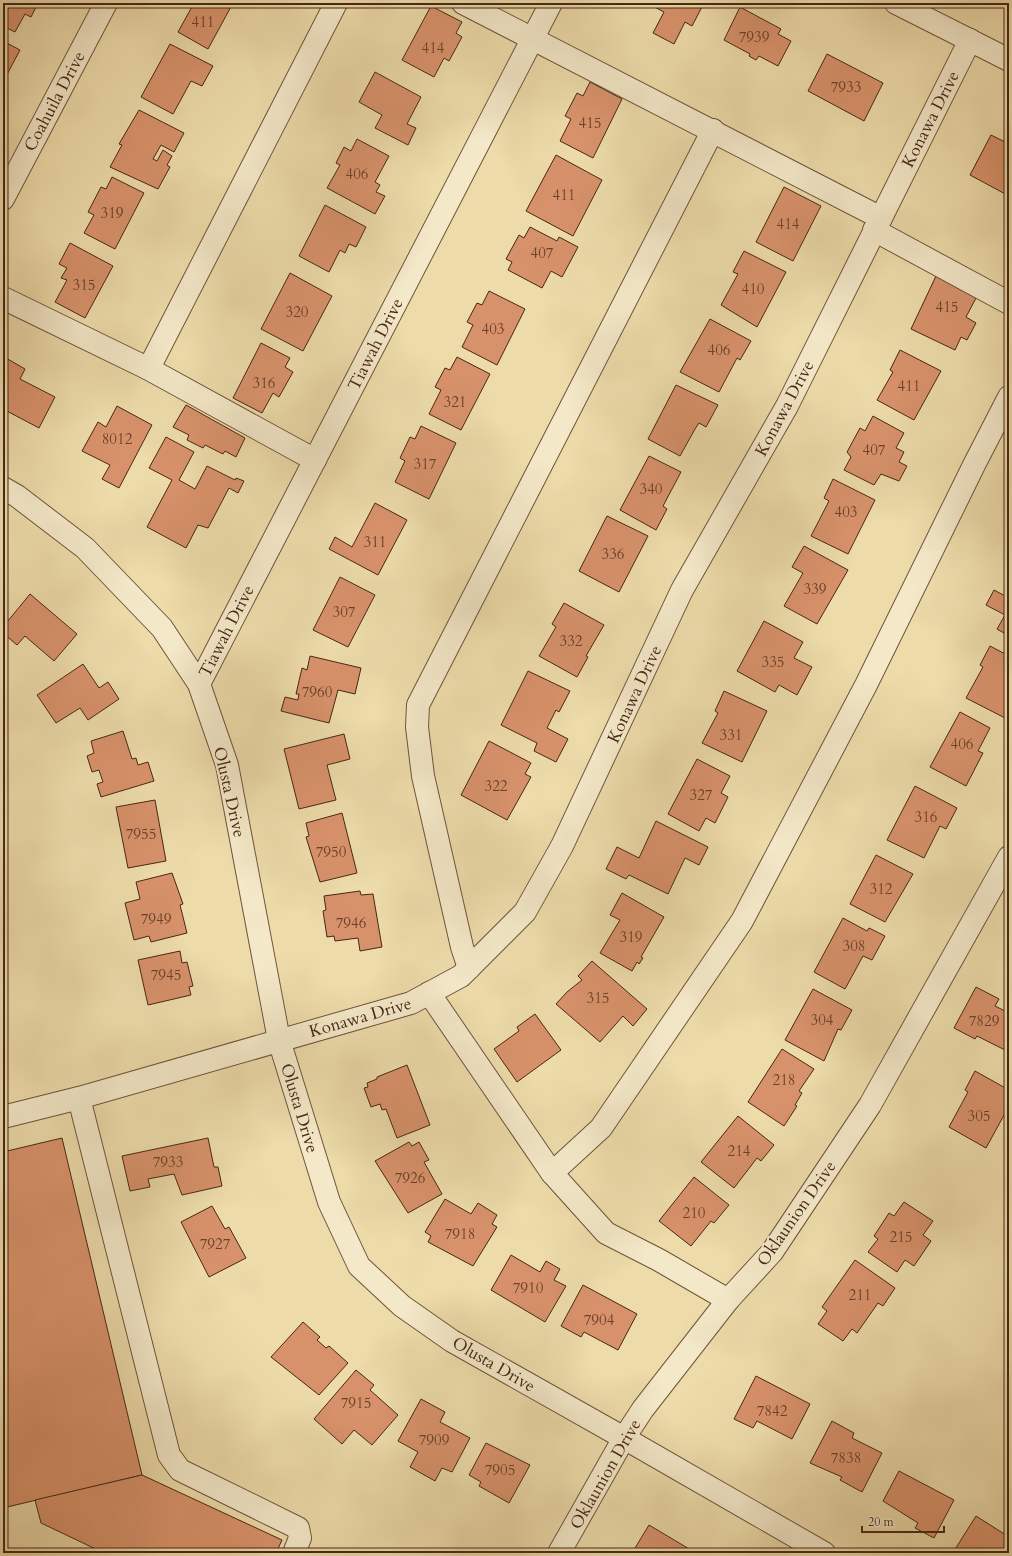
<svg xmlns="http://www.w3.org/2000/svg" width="1012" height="1556" font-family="Cardo,serif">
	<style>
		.building { fill: #d8926b; stroke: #472616 }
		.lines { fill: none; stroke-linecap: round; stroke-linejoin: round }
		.minor-casing { stroke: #70533b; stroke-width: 24 }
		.minor { stroke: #f3e8c8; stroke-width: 22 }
		.labels { text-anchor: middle; stroke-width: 4; stroke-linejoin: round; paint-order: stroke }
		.number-label { font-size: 15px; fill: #6b412b }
		.street-label { font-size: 17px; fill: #472616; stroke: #f3e8c8 }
	</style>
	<rect width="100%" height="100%" fill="#eddbaa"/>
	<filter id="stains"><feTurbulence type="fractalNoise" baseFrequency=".005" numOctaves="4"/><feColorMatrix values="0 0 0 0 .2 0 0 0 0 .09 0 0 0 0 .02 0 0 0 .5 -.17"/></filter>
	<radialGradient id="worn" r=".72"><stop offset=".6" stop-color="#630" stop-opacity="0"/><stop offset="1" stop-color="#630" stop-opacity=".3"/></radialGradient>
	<g class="building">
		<polygon points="3,3 38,3 31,17 25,14 15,32 3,26"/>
		<polygon points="194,3 233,3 208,49 178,32"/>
		<polygon points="647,3 704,3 692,26 685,22 674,44 653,33 664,12"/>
		<polygon points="431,6 462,22 456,33 462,37 449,61 444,58 434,77 402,60"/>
		<polygon points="740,7 781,29 778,34 791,41 778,66 759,56 756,60 749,56 750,54 724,40"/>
		<polygon points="3,41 20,50 3,82"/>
		<polygon points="170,44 213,66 202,86 191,81 173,114 141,97"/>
		<polygon points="827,54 883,83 864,121 808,91"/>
		<polygon points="375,72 421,97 407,124 416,128 408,145 375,128 382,115 359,102"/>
		<polygon points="590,82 622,99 593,158 560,141 571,119 565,116 577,93 583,96"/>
		<polygon points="139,110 184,133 174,152 161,145 153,159 157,161 163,150 172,156 167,165 170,167 158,189 110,167 122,145 119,144"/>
		<polygon points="991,135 1009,144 1009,196 970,175"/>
		<polygon points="357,139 389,156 375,182 380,185 376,192 385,196 375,214 327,188 340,165 336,163 344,147 351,151"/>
		<polygon points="556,155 602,180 573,236 526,211"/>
		<polygon points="112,177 144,193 115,249 84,233 94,215 88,212 101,187 106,189"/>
		<polygon points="784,187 821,206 793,261 756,242"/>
		<polygon points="325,205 366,227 356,247 349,244 345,253 340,250 329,272 299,256"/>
		<polygon points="530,227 557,241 559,237 578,247 562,277 551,271 542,288 508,270 512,262 506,259 519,235 524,238"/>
		<polygon points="70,243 113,266 85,318 55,302 67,280 61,278 67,268 59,264"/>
		<polygon points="744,251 786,272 757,327 721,305 738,274 733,272"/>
		<polygon points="290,273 332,296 303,351 261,329"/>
		<polygon points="936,276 976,298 966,317 976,323 967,340 961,337 955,350 911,329"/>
		<polygon points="489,291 525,309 497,365 462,347 473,325 467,322 477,303 482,305"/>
		<polygon points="710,319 751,341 740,360 737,358 719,392 680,372"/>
		<polygon points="261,343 290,358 285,367 293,372 279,397 273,393 262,413 233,398"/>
		<polygon points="900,350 941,371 914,420 877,400 893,372 890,370"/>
		<polygon points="457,357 490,374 461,430 429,414 441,390 435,387 445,368 450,370"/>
		<polygon points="6,358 25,369 20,379 55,397 39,428 3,409 3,363"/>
		<polygon points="676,385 718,405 706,427 699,423 695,429 680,456 648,439"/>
		<polygon points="186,405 245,438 236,457 225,451 223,454 205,445 203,448 187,440 189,435 173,427"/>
		<polygon points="117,406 152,425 119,488 102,479 110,465 82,451 98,422 106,427"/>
		<polygon points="873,416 904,433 896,448 904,452 899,462 907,466 899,481 881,474 874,485 844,470 851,457 847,452 860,428 865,431"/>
		<polygon points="421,426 456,443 429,499 395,482 405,461 400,458 410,437 415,439"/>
		<polygon points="166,437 194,452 179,480 195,489 207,466 235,480 236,478 244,481 238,493 229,488 208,528 198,525 186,548 147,527 172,480 149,468"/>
		<polygon points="649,456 681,472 663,506 667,509 656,530 620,510"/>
		<polygon points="833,479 875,500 848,554 811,536 829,501 824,498"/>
		<polygon points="375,503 407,520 378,575 329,549 335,537 352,547"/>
		<polygon points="607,516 648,536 619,592 579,571"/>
		<polygon points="804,546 848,570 817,624 784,606 803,573 792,567"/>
		<polygon points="340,577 375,595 348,647 313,630"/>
		<polygon points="994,590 1009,598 1009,636 997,629 1005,615 986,605"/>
		<polygon points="30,594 77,634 54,661 25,636 17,645 3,633 3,627"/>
		<polygon points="564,603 604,625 586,656 588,657 577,677 539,656 556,627 552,624"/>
		<polygon points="764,621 803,642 794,658 812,667 797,695 779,685 775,692 737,671"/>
		<polygon points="990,646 1009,656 1009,711 1005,718 966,698 983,667 980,665"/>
		<polygon points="310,656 361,668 355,694 338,690 329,723 281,711 285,697 298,700 299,694 296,694 302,668 307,670"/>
		<polygon points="83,664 99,688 108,682 119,699 88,720 80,708 56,723 37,695"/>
		<polygon points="528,671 570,691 559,712 556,710 547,728 568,739 556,762 534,751 537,743 501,725"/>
		<polygon points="724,691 767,711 742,762 702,743 718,713 715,711"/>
		<polygon points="960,712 990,728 978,751 983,753 966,786 930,767"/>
		<polygon points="123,731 132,759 136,758 138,765 148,762 154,781 101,797 97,784 103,782 99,770 92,772 87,756 94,753 91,741"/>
		<polygon points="344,734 350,759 327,765 336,800 299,809 284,749"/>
		<polygon points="489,741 531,763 525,774 531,777 507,820 461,795"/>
		<polygon points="697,759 730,776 721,793 728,797 715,823 706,818 699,831 668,814"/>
		<polygon points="915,786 957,808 946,829 940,826 924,858 887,840"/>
		<polygon points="155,800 166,861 128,868 116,807"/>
		<polygon points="342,813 357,873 320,882 306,837 309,836 306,823"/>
		<polygon points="656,821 708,847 699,865 685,858 668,894 629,875 626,879 606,869 617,847 639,858"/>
		<polygon points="876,855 913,874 885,922 850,904"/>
		<polygon points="172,873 183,904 180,905 187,933 151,942 149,936 134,940 125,903 140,899 136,882"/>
		<polygon points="360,891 361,895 373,894 382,947 360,951 358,938 335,941 334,936 327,937 323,911 326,910 324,896"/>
		<polygon points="622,893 664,917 641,957 643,958 639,964 637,962 632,971 600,953 620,920 610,915"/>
		<polygon points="843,918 867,931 869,928 885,936 872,960 863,956 845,989 814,972"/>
		<polygon points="180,951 182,963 187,962 193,986 189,987 191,995 148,1005 138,960"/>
		<polygon points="592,961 647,1009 633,1026 623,1016 600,1042 556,1004 567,992 582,980 578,976"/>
		<polygon points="976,987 999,999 995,1006 1009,1013 1009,1052 977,1036 975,1039 954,1028"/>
		<polygon points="813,989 852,1010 841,1030 838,1029 824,1061 785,1040"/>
		<polygon points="535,1014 561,1050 517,1082 494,1049 519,1031 517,1027"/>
		<polygon points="782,1049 814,1069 799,1091 802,1093 795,1105 797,1106 784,1126 748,1102"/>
		<polygon points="407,1065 430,1125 397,1138 386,1109 382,1110 380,1104 371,1107 364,1088 368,1087 367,1083 377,1079 377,1077"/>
		<polygon points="975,1071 1009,1090 1009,1106 986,1148 949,1127 968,1092 965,1090"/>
		<polygon points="738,1116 774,1145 761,1161 757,1158 734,1188 701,1162"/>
		<polygon points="62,1138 142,1475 3,1508 3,1152"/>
		<polygon points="208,1138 214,1167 218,1167 222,1186 182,1195 174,1174 148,1179 150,1187 130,1191 122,1156"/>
		<polygon points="409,1142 412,1146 419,1142 429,1160 424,1162 442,1194 408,1213 375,1161"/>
		<polygon points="694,1177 729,1205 714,1223 711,1221 691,1246 659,1221"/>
		<polygon points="445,1199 471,1214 478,1203 497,1215 492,1224 497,1227 473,1266 428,1242 431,1236 425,1232"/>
		<polygon points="904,1202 933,1221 923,1235 931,1241 914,1266 905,1260 897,1272 868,1252 878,1239 874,1236 889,1213 894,1216"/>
		<polygon points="212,1206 225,1229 229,1227 246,1258 209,1277 181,1222"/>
		<polygon points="511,1255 540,1272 546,1261 560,1269 554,1280 566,1286 545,1322 491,1290"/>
		<polygon points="855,1260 895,1288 883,1306 878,1303 857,1333 852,1329 843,1341 818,1324 827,1311 822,1307"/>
		<polygon points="583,1285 637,1314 618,1350 584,1332 581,1337 561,1326"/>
		<polygon points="303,1322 320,1337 317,1340 326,1348 329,1346 348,1363 319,1395 271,1357"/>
		<polygon points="356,1370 374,1385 370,1390 398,1415 372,1445 354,1430 342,1444 314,1419"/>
		<polygon points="756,1376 810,1404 792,1439 757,1421 753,1428 734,1419"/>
		<polygon points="421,1399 445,1412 440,1422 470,1438 452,1472 442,1468 435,1481 410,1467 418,1452 398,1441"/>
		<polygon points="832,1421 854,1433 852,1438 882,1453 862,1492 840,1480 842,1477 810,1463"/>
		<polygon points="486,1443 530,1465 509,1503 479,1486 481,1482 469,1475"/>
		<polygon points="899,1471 954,1500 934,1538 915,1528 918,1523 883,1501"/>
		<polygon points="142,1475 282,1540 276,1553 104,1553 41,1523 35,1500"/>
		<polygon points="976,1516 1009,1537 1009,1553 957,1553 954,1551"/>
		<polygon points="649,1525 696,1553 632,1553"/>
	</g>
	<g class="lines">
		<g class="minor-casing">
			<g id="minor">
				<polyline points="463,3 881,218"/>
				<polyline points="896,3 1009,60"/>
				<polyline points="3,199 106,3"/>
				<polyline points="874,230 1009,303"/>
				<polyline points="3,298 147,368 151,364 336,3"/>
				<polyline points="147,368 315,460"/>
				<polyline points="3,488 17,496 85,548 162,628 199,684 227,765 279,1040 329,1202 359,1266 402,1306 452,1341 624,1438 824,1553"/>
				<polyline points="199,684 551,3"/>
				<polyline points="469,968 462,947 423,776 417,727 418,705 713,130"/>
				<polyline points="429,993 552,1173 601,1128 742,921 866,685 974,465 1009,397"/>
				<polyline points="79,1098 411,1003 461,976 525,912 562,846 682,590 787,406 970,40"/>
				<polyline points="3,1117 79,1098 169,1455 180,1470 298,1528 300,1538 294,1553"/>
				<polyline points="552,1173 606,1233 659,1260 728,1300"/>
				<polyline points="559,1553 624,1438 643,1409 728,1300 772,1252 870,1105 1009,857"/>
			</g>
		</g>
		<use href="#minor" class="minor"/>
	</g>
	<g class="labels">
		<g class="number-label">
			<text x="203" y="27">411</text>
			<text x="754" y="42">7939</text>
			<text x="433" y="53">414</text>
			<text x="846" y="92">7933</text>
			<text x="590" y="128">415</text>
			<text x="357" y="179">406</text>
			<text x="564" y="200">411</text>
			<text x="112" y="218">319</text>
			<text x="788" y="229">414</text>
			<text x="542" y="258">407</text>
			<text x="84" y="290">315</text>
			<text x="753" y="294">410</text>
			<text x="947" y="312">415</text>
			<text x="297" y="317">320</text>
			<text x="493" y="334">403</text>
			<text x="719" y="355">406</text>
			<text x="264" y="388">316</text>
			<text x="909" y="391">411</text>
			<text x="455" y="407">321</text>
			<text x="117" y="444">8012</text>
			<text x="874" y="455">407</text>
			<text x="425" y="469">317</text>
			<text x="651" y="494">340</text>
			<text x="846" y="517">403</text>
			<text x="375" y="547">311</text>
			<text x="613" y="559">336</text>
			<text x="815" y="594">339</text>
			<text x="344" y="617">307</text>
			<text x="571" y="646">332</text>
			<text x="773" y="667">335</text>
			<text x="317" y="697">7960</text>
			<text x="731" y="740">331</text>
			<text x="962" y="749">406</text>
			<text x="496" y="791">322</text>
			<text x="701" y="800">327</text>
			<text x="926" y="822">316</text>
			<text x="141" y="839">7955</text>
			<text x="331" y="857">7950</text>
			<text x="881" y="894">312</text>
			<text x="156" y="924">7949</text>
			<text x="351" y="928">7946</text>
			<text x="631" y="942">319</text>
			<text x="854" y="951">308</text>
			<text x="166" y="980">7945</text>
			<text x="598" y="1003">315</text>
			<text x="822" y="1025">304</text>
			<text x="984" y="1026">7829</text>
			<text x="784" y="1085">218</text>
			<text x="979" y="1121">305</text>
			<text x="739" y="1156">214</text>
			<text x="168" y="1167">7933</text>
			<text x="410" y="1183">7926</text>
			<text x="694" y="1218">210</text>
			<text x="460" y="1239">7918</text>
			<text x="901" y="1242">215</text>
			<text x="215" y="1249">7927</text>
			<text x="528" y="1293">7910</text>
			<text x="860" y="1300">211</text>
			<text x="599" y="1325">7904</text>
			<text x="356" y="1408">7915</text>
			<text x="772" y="1416">7842</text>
			<text x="434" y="1445">7909</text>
			<text x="846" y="1463">7838</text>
			<text x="500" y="1475">7905</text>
		</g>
		<g class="street-label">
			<text transform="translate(54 101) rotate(-62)" y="6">Coahuila Drive</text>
			<text transform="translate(930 119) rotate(-63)" y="6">Konawa Drive</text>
			<text transform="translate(375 344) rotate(-63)" y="6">Tiawah Drive</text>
			<text transform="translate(784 408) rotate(-62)" y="6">Konawa Drive</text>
			<text transform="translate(226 631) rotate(-63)" y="6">Tiawah Drive</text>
			<text transform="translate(634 694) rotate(-65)" y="6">Konawa Drive</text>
			<text transform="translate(230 792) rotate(77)" y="6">Olusta Drive</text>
			<text transform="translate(360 1017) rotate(-16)" y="6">Konawa Drive</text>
			<text transform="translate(300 1108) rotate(73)" y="6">Olusta Drive</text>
			<text transform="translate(796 1213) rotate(-55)" y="6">Oklaunion Drive</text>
			<text transform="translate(494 1364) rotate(30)" y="6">Olusta Drive</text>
			<text transform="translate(605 1474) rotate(-60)" y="6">Oklaunion Drive</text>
		</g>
	</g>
	<rect width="1012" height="1556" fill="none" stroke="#eddbaa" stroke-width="16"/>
	<rect x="4" y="4" width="1004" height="1548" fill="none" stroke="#472616" stroke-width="2"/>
	<rect x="8" y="8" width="996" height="1540" fill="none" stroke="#472616"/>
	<path d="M862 1526v6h82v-6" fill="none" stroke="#472616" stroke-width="2"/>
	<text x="868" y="1526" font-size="12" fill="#472616" stroke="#f3e8c8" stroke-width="3" paint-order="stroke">20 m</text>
	<rect width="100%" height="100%" filter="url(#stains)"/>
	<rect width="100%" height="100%" fill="url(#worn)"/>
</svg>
